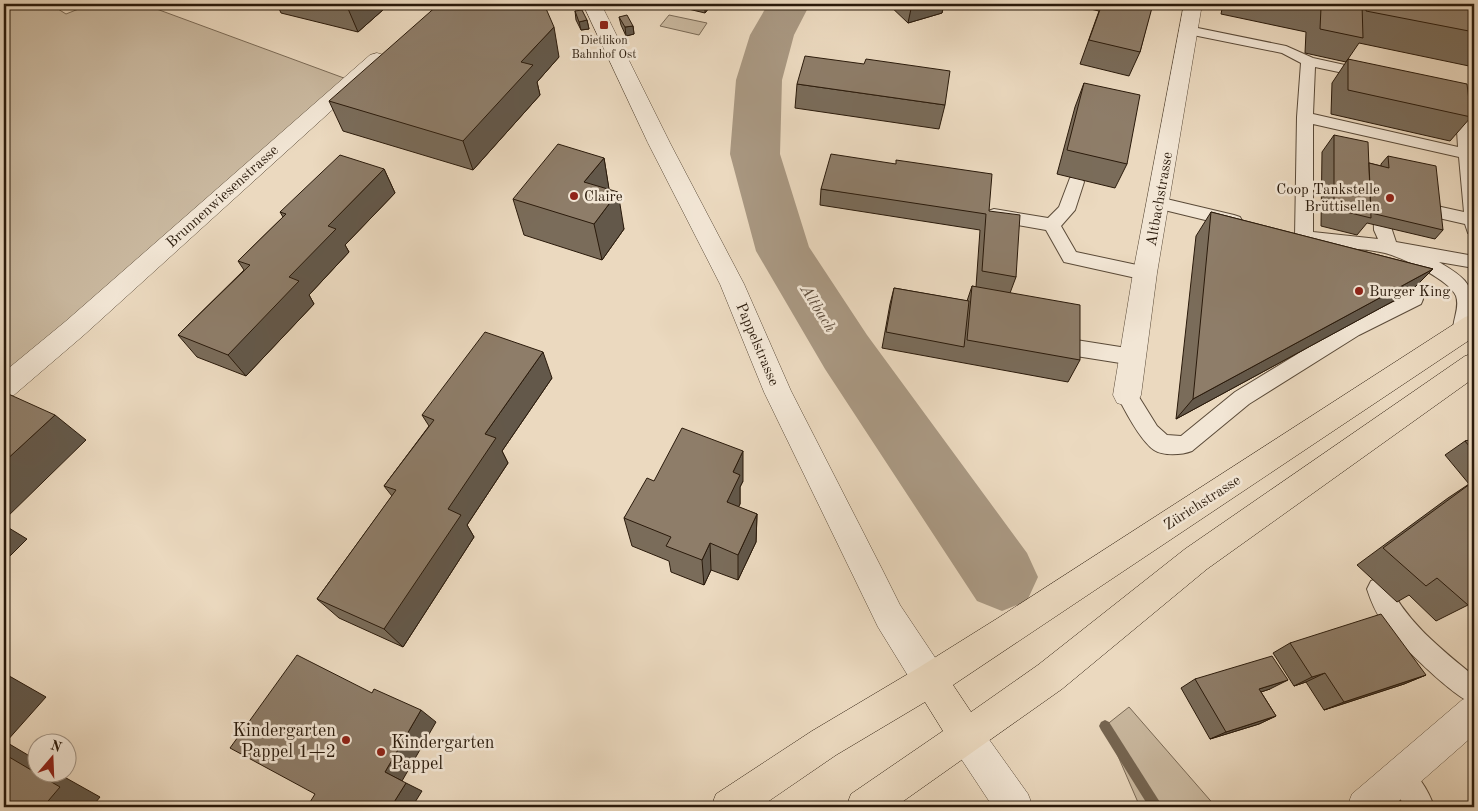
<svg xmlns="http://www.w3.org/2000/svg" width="1478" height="811" font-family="'Old Standard TT',serif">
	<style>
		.green { fill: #cab9a0; stroke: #7a6a56 }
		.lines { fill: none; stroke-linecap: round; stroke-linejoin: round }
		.stream { fill: #766652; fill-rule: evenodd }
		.river { fill: #a99882; fill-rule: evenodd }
		.service-casing { stroke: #5a4a38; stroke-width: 2 }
		.minor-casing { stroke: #5a4a38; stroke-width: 1 }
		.primary-casing { stroke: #2a1a0b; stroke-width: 1 }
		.service { fill: #f2e6d5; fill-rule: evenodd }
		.minor { fill: #f2e6d5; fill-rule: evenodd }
		.primary { fill: #ebd9bf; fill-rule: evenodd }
		.wall { fill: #7a6c5a; stroke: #2a1a0b }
		.shaded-wall { fill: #63584a; stroke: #2a1a0b }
		.building { fill: #8e7d69; stroke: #2a1a0b }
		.poi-dot { fill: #8f2418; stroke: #f2e6d5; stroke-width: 2 }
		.labels { text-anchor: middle; stroke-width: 5; stroke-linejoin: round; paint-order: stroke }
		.far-poi-label { font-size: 12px; fill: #2a1a0b; stroke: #f2e6d5 }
		.poi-label { font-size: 15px; fill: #2a1a0b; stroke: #f2e6d5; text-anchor: start }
		.street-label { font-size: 15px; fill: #2a1a0b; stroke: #f2e6d5 }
		.water-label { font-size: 16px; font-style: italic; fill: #5d4c3b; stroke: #f2e6d5 }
		.near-poi-label { font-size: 18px; fill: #2a1a0b; stroke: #f2e6d5; text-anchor: end }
	</style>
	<rect width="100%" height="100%" fill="#ebd9bf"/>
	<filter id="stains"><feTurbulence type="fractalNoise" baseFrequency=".004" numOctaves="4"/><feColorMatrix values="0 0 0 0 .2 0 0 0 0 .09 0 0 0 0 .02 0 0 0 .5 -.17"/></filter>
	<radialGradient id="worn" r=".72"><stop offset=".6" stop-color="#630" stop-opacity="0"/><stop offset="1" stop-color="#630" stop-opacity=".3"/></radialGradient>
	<g class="green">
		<polygon points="4,4 50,4 66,14 91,4 143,4 352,81 32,365 4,387"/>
		<polygon points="669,15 707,23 699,35 660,26"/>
		<polygon points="1129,707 1216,807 1140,807 1105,726"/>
	</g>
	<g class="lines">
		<polygon class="stream" points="1105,720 1109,722 1163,807 1149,807 1101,730 1099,726 1101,722"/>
		<polygon class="river" points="768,4 810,4 794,35 782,80 780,154 809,247 867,335 1027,553 1038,577 1027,601 1002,611 977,601 825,369 756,251 730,154 736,80 750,35"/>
		<g class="service-casing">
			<g id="service">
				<path d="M1188 26 1286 46 1313 58 1372 71 1374 74 1372 77 1367 78 1315 67 1313 114 1458 147 1455 97 1457 94H1467L1469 97 1474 147V235L1468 233 1465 224 1408 211 1406 207 1408 203 1414 201 1464 212 1459 157 1313 124V232L1378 239 1374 230 1373 199 1375 195 1381 193 1387 195 1389 199 1392 230 1396 242 1474 256V268L1439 262C1461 275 1474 283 1474 310 1474 319 1473 329 1469 337L1462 339 1455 337C1449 324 1461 310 1456 296 1450 280 1401 257 1385 253 1369 249 1352 249 1335 247L1333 250 1327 252 1298 241 1295 237 1297 117 1301 63 1282 53 1183 33 1181 30 1183 27Z"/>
				<polygon points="1076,176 1082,178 1084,182 1075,210 1061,226 1076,252 1151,268 1154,273 1151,278 1145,280 1064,262 1046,230 994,221 988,219 986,215 988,211 994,209 1048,218 1059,207 1070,178"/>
				<polygon points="1158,197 1234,215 1240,217 1242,221 1240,225 1234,227 1152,207 1150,203 1152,199"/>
				<path d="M1394 265C1409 270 1431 286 1421 304L1359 335 1249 404 1192 451C1182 455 1163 456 1154 450 1140 440 1125 411 1117 395L1120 389 1127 387 1134 389 1157 426 1167 435 1181 436 1235 392 1345 325 1406 296C1403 282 1391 282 1385 272L1388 267Z"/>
				<polygon points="1076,340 1133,349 1140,352 1143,357 1140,362 1133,365 1076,356 1069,353 1066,348 1069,343"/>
				<path d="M1379 578 1387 581C1405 621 1441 649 1474 676V704C1453 697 1396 641 1382 621 1375 611 1371 601 1367 589L1371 581Z"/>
				<path d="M1400 763C1416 769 1429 791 1434 807H1405L1387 776 1391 767Z"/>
			</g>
		</g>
		<g class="minor-casing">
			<g id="minor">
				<polygon points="583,4 601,4 670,143 744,284 791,391 882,569 900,605 942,668 947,680 942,692 930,697 918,692 878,627 764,392 720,284 648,143"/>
				<polygon points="1184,4 1202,4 1157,273 1141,395 1137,403 1127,406 1117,403 1113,395 1133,273"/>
				<polygon points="377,53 384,55 387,59 384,63 84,335 14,395 4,398 4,372 66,321 370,55"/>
				<polygon points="1474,695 1474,735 1392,807 1347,807 1352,794 1462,700"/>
				<polygon points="966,719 978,724 1028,794 1033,807 993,807 954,748 949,736 954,724"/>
			</g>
		</g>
		<g class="primary-casing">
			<polygon id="primary" points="1474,314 1474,337 953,685 971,712 1038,665 1185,549 1465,356 1474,353 1474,378 1207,569 1062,689 895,807 846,807 851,794 943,731 925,702 836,755 760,807 711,807 716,794 812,731 918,668 998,618 1465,317"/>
		</g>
		<use href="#service" class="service"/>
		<use href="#minor" class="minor"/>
		<use href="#primary" class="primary"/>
	</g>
	<g class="wall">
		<polygon points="277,4 382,4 384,9 358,32 281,13"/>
		<polygon points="667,4 712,4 705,13"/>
		<polygon points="888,4 944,4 942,13 908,23"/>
		<polygon points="1087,4 1152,4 1140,52 1129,76 1080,64 1099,11 1086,8"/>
		<polygon points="1223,4 1474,4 1474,108 1469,66 1359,43 1346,62 1305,53 1306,32 1221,14"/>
		<polygon points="575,11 587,20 589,29 581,30 576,20"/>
		<polygon points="619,17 633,26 634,34 626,36 621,25"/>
		<polygon points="559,57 537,82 540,95 473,170 343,131 329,101"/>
		<polygon points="1348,59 1471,117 1450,141 1331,114 1332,83"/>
		<polygon points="1084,83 1127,164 1115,188 1057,174 1075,107"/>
		<polygon points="797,84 945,105 939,129 795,108"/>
		<polygon points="1334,135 1369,163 1381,166 1381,164 1388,156 1443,230 1435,239 1367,223 1357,235 1321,226 1322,152"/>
		<polygon points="604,158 609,190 624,229 602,260 524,235 513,199"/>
		<polygon points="384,169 395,193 345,245 349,252 309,295 314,304 246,376 197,357 178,335 244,270 238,261 283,217 280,212"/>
		<polygon points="821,189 989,211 1016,277 1010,293 1080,360 1068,382 882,348 890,304 894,288 967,301 972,286 976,287 980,230 820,205"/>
		<polygon points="1211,212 1433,269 1410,292 1176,419 1196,236"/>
		<polygon points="552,378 502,451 508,463 467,525 474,537 403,647 339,618 317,599 392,496 384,486 429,426 422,415"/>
		<polygon points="1474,439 1474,600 1468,605 1436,621 1409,595 1397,602 1357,565 1448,498 1469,484 1445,455 1465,441"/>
		<polygon points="654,481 743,481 740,487 740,504 738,507 757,514 756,542 738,580 711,570 704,585 671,572 669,561 632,546 624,518"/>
		<polygon points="1290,643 1426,675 1404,684 1324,710 1306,682 1294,686 1273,653"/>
		<polygon points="1195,679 1270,689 1261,692 1276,716 1259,724 1210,739 1181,688"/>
	</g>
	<g class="shaded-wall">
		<polygon points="346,4 382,4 384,9 358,32"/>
		<polygon points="705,4 712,4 705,13"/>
		<polygon points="912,4 944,4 942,13 908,23"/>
		<polygon points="587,20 589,29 581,30 579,22"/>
		<polygon points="633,26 634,34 626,36 625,27"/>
		<polygon points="554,27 559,57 537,82 540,95 473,170 463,141 521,62"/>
		<polygon points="604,158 610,195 584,182"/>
		<polygon points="384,169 395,193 345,245 349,252 309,295 314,304 246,376 228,355 289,277 328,226"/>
		<polygon points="618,192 624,229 602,260 594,224"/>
		<polygon points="1433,269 1410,292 1176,419 1193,399"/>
		<polygon points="543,352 552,378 502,451 508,463 467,525 474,537 403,647 384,629 448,509 485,434"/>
		<polygon points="55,415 86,440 4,520 4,462"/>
		<polygon points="743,451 743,481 740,487 740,504 727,530 727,502 733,472"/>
		<polygon points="757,514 756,542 738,580 738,555"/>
		<polygon points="4,525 27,539 4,562"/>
		<polygon points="710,543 711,570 704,585 702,560"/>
		<polygon points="4,673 46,697 6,742 38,761 38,774 59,774 100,797 92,807 43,807 4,754"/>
		<polygon points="1325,673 1306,682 1294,686 1312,677"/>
		<polygon points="1426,675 1404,684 1324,710 1344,702"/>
		<polygon points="1288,680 1270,689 1243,698 1259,689"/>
		<polygon points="421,710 436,722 402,781 385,772"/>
		<polygon points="1276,716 1259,724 1210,739 1226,732"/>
		<polygon points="406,783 422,791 412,807 391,807"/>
	</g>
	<g class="building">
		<polygon points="439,4 544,4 554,27 521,62 533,65 463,141 329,101"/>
		<polygon points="1102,4 1153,4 1140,52 1089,40"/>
		<polygon points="1300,4 1362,4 1363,38 1320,29 1321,8"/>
		<polygon points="1366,4 1474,4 1474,32 1366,11"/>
		<polygon points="582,10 587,20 579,22 575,11"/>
		<polygon points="627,15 633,26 625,27 619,17"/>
		<polygon points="805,56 864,64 866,59 950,71 945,105 797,84"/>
		<polygon points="1348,59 1467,84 1471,117 1348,90"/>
		<polygon points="1084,83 1140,95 1127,164 1067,150"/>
		<polygon points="1334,135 1368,142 1371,218 1334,209"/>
		<polygon points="558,144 604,158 584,182 618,192 594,224 513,199"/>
		<polygon points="831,154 896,164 896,160 992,174 989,211 1020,215 1016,277 982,271 986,214 821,189"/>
		<polygon points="340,155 384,169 328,226 336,229 289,277 299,281 228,355 178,335 250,265 238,261 286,214 280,212"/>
		<polygon points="1388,156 1436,166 1443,230 1371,213 1369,163 1389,168"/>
		<polygon points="1211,212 1433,269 1193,399"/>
		<polygon points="972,286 1080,305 1080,360 967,340"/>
		<polygon points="894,288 969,301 964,347 886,332"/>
		<polygon points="485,332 543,352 485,434 496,438 448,509 461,515 384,629 317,599 396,490 384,486 434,420 422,415"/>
		<polygon points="4,392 55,415 4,462"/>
		<polygon points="682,428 743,451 733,472 740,475 727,502 757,514 738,555 710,543 702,560 666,546 671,537 624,518 647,478 654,481"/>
		<polygon points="1474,439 1474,452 1465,441"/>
		<polygon points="1474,481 1474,600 1468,605 1437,578 1426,586 1383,548"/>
		<polygon points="1381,614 1426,675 1344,702 1325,673 1312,677 1290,643"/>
		<polygon points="297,655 372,693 374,689 421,710 385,772 406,783 391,807 307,807 315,794 230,748"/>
		<polygon points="1272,656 1288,680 1259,689 1276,716 1226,732 1195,679"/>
		<polygon points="4,754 60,787 43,807 4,807"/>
	</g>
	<g class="poi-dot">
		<rect x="599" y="20" width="10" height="10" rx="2.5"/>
		<circle cx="574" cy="196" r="5"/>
		<circle cx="1390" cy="198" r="5"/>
		<circle cx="1359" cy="291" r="5"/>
		<circle cx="346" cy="740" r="5"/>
		<circle cx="381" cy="752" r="5"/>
	</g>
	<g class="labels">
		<g class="far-poi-label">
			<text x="604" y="44">Dietlikon<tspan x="604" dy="14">Bahnhof Ost</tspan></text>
		</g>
		<g class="poi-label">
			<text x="1380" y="194" text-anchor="end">Coop Tankstelle<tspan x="1380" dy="17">Brüttisellen</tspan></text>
			<text x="584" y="201">Claire</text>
			<text x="1369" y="296">Burger King</text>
		</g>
		<g class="street-label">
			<text transform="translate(222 196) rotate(-42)" y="5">Brunnenwiesenstrasse</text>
			<text transform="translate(1159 199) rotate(-80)" y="5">Altbachstrasse</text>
			<text transform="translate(758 344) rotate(67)" y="5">Pappelstrasse</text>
			<text transform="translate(1202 502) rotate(-33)" y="5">Zürichstrasse</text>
		</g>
		<g class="water-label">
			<text transform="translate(819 308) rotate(58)" y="6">Altbach</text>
		</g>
		<g class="near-poi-label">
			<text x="336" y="736">Kindergarten<tspan x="336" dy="21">Pappel 1+2</tspan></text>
			<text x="391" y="748" text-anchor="start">Kindergarten<tspan x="391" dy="21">Pappel</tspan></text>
		</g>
	</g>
	<rect width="1478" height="811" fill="none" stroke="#ebd9bf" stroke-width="20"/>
	<rect x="5" y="5" width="1468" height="801" fill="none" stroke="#2a1a0b" stroke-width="2.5"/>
	<rect x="10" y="10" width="1458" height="791" fill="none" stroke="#2a1a0b"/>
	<g transform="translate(52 758) rotate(19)"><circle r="24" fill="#f2e6d5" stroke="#a29484"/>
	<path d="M0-4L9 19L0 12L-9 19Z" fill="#8f2418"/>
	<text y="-8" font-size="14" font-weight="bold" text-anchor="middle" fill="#2a1a0b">N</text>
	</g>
	<rect width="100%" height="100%" filter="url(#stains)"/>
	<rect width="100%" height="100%" fill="url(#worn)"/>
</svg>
